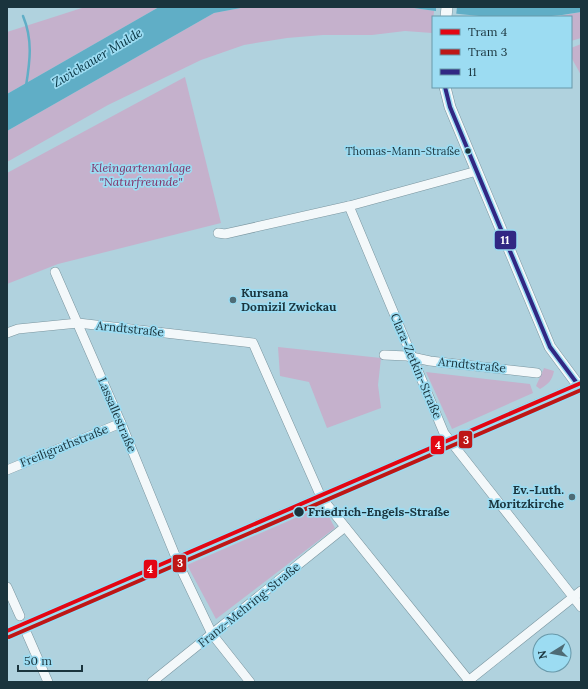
<svg xmlns="http://www.w3.org/2000/svg" width="588" height="689" font-family="Lora,serif">
	<style>
		.green { fill: #c5b1cc }
		.water { fill: #60aec6 }
		.pier { fill: #b0d2de }
		.lines { fill: none; stroke-linecap: round; stroke-linejoin: round }
		.stream { stroke: #60aec6; stroke-width: 2.5 }
		.minor-casing { stroke: #7a959f; stroke-width: 10 }
		.major-casing { stroke: #7a959f; stroke-width: 12 }
		.minor { stroke: #f3f8fa; stroke-width: 9 }
		.major { stroke: #f3f8fa; stroke-width: 11 }
		.bus-1-casing { stroke: #9cdcf2; stroke-width: 7 }
		.bus-1 { stroke: #312783; stroke-width: 4 }
		.tram-1-casing { stroke: #9cdcf2; stroke-width: 7 }
		.tram-2-casing { stroke: #9cdcf2; stroke-width: 7 }
		.tram-1 { stroke: #e30613; stroke-width: 4 }
		.tram-2 { stroke: #be1716; stroke-width: 4 }
		.bus-dot { fill: #1a343d; stroke: #9cdcf2; stroke-width: 1.5 }
		.poi-dot { fill: #4e6b75; stroke: #9cdcf2; stroke-width: 1.5 }
		.labels { text-anchor: middle; stroke-width: 3.5; stroke-linejoin: round; paint-order: stroke }
		.bus-label { font-size: 11px; fill: #1a343d; stroke: #9cdcf2; text-anchor: end }
		.park-label { font-size: 12px; font-style: italic; fill: #823168; stroke: #9cdcf2 }
		.poi-label { font-size: 12px; font-weight: bold; fill: #1a343d; stroke: #9cdcf2; text-anchor: start }
		.street-label { font-size: 12px; fill: #1a343d; stroke: #9cdcf2 }
		.stop-label { font-size: 12px; font-weight: bold; fill: #1a343d; stroke: #9cdcf2; text-anchor: start }
		.water-label { font-size: 13px; font-style: italic; fill: #053240; stroke: #9cdcf2 }
		.line-badge { stroke: #9cdcf2; stroke-width: 1.5 }
		.badge-label { font-size: 11px; text-anchor: middle; font-weight: bold; fill: #fff }
	</style>
	<rect width="100%" height="100%" fill="#b0d2de"/>
	<g class="green">
		<polygon points="85,7 159,7 7,94 7,32"/>
		<polygon points="246,7 408,7 434,11 432,33 405,31 372,35 323,35 287,38 244,45 201,60 108,105 7,162 7,131 214,13"/>
		<polygon points="581,12 581,38 571,41 571,17 554,17"/>
		<polygon points="581,44 581,75 571,57 571,48"/>
		<polygon points="185,77 221,223 58,264 7,284 7,173"/>
		<polygon points="278,347 381,358 378,385 381,408 327,428 309,382 280,376"/>
		<path d="M544 368 554 371C552 381 548 384 540 389L536 386Z"/>
		<polygon points="426,372 530,384 533,393 452,429"/>
		<polygon points="323,506 335,528 216,619 187,565"/>
	</g>
	<g class="water">
		<polygon points="159,7 246,7 214,13 7,131 7,94"/>
		<path d="M408 7H581V12C523 23 466 16 408 7Z"/>
	</g>
	<polygon class="pier" points="436,7 457,7 456,16 436,13"/>
	<g class="lines">
		<path class="stream" d="M23 16C33 40 30 61 26 86"/>
		<g class="minor-casing">
			<g id="minor">
				<polyline points="349,206 444,433 581,607"/>
				<polyline points="218,233 225,234 349,206 477,171"/>
				<polyline points="55,272 121,423 177,560"/>
				<polyline points="7,333 18,329 78,323 253,343 321,497 470,682"/>
				<polyline points="384,355 407,356 430,361 537,373"/>
				<polyline points="7,470 121,423"/>
				<polyline points="181,569 212,634 250,682"/>
				<polyline points="7,587 20,616"/>
				<polyline points="7,633 581,385"/>
				<polyline points="27,634 48,682"/>
				<polyline points="152,682 345,527"/>
				<polyline points="467,682 581,591"/>
			</g>
		</g>
		<g class="major-casing">
			<g id="major">
				<polyline points="446,17 447,7"/>
				<polyline points="445,87 450,107 550,347 581,389"/>
			</g>
		</g>
		<use href="#minor" class="minor"/>
		<use href="#major" class="major"/>
		<g class="bus-1-casing">
			<polyline id="bus-1" points="445,87 450,107 550,347 579,386"/>
		</g>
		<use href="#bus-1" class="bus-1"/>
		<g class="tram-1-casing">
			<polyline id="tram-1" points="7,631 581,383"/>
		</g>
		<g class="tram-2-casing">
			<polyline id="tram-2" points="9,637 581,390"/>
		</g>
		<use href="#tram-1" class="tram-1"/>
		<use href="#tram-2" class="tram-2"/>
	</g>
	<g class="bus-dot">
		<circle cx="468" cy="151" r="3.5"/>
		<circle cx="299" cy="512" r="5.5"/>
	</g>
	<g class="poi-dot">
		<circle cx="233" cy="300" r="4"/>
		<circle cx="572" cy="497" r="4"/>
	</g>
	<g class="labels">
		<g class="bus-label">
			<text x="460" y="155">Thomas-Mann-Straße</text>
		</g>
		<g class="park-label">
			<text x="141" y="172">Kleingartenanlage<tspan x="141" dy="14">"Naturfreunde"</tspan></text>
		</g>
		<g class="poi-label">
			<text x="241" y="297">Kursana<tspan x="241" dy="14">Domizil Zwickau</tspan></text>
			<text x="564" y="494" text-anchor="end">Ev.-Luth.<tspan x="564" dy="14">Moritzkirche</tspan></text>
		</g>
		<g class="street-label">
			<text transform="translate(130 329) rotate(6)" y="4">Arndtstraße</text>
			<text transform="translate(472 365) rotate(6)" y="4">Arndtstraße</text>
			<text transform="translate(416 366) rotate(67)" y="4">Clara-Zetkin-Straße</text>
			<text transform="translate(117 415) rotate(67)" y="4">Lassallestraße</text>
			<text transform="translate(64 446) rotate(-22)" y="4">Freiligrathstraße</text>
			<text transform="translate(249 605) rotate(-39)" y="4">Franz-Mehring-Straße</text>
		</g>
		<g class="stop-label">
			<text x="308" y="516">Friedrich-Engels-Straße</text>
		</g>
		<g class="water-label">
			<text transform="translate(97 57) rotate(-31)" y="5">Zwickauer Mulde</text>
		</g>
	</g>
	<g class="line-badge">
		<rect x="494" y="230" width="23" height="20" rx="4" fill="#312783"/>
		<rect x="458" y="430" width="15" height="19" rx="4" fill="#be1716"/>
		<rect x="430" y="435" width="15" height="20" rx="4" fill="#e30613"/>
		<rect x="172" y="554" width="15" height="19" rx="4" fill="#be1716"/>
		<rect x="143" y="559" width="15" height="20" rx="4" fill="#e30613"/>
	</g>
	<g class="badge-label">
		<text x="505" y="244">11</text>
		<text x="466" y="444">3</text>
		<text x="438" y="449">4</text>
		<text x="180" y="567">3</text>
		<text x="150" y="573">4</text>
	</g>
	<rect width="588" height="689" fill="none" stroke="#1a343d" stroke-width="16"/>
	<rect x="432" y="16" width="140" height="72" fill="#9cdcf2" stroke="#6899aa"/>
	<rect x="440" y="29" width="20" height="6" fill="#e30613" stroke="#6899aa"/>
	<text x="468" y="36" font-size="12" fill="#1a343d">Tram 4</text>
	<rect x="440" y="49" width="20" height="6" fill="#be1716" stroke="#6899aa"/>
	<text x="468" y="56" font-size="12" fill="#1a343d">Tram 3</text>
	<rect x="440" y="69" width="20" height="6" fill="#312783" stroke="#6899aa"/>
	<text x="468" y="76" font-size="12" fill="#1a343d">11</text>
	<g transform="translate(552 653) rotate(259)"><circle r="19" fill="#9cdcf2" stroke="#6899aa"/>
	<path d="M0-3L7 15L0 10L-7 15Z" fill="#4e6b75"/>
	<text y="-6" font-size="11" font-weight="bold" text-anchor="middle" fill="#1a343d">N</text>
	</g>
	<path d="M18 665v6h64v-6" fill="none" stroke="#1a343d" stroke-width="2"/>
	<text x="24" y="665" font-size="12" fill="#1a343d" stroke="#9cdcf2" stroke-width="3" paint-order="stroke">50 m</text>
</svg>
